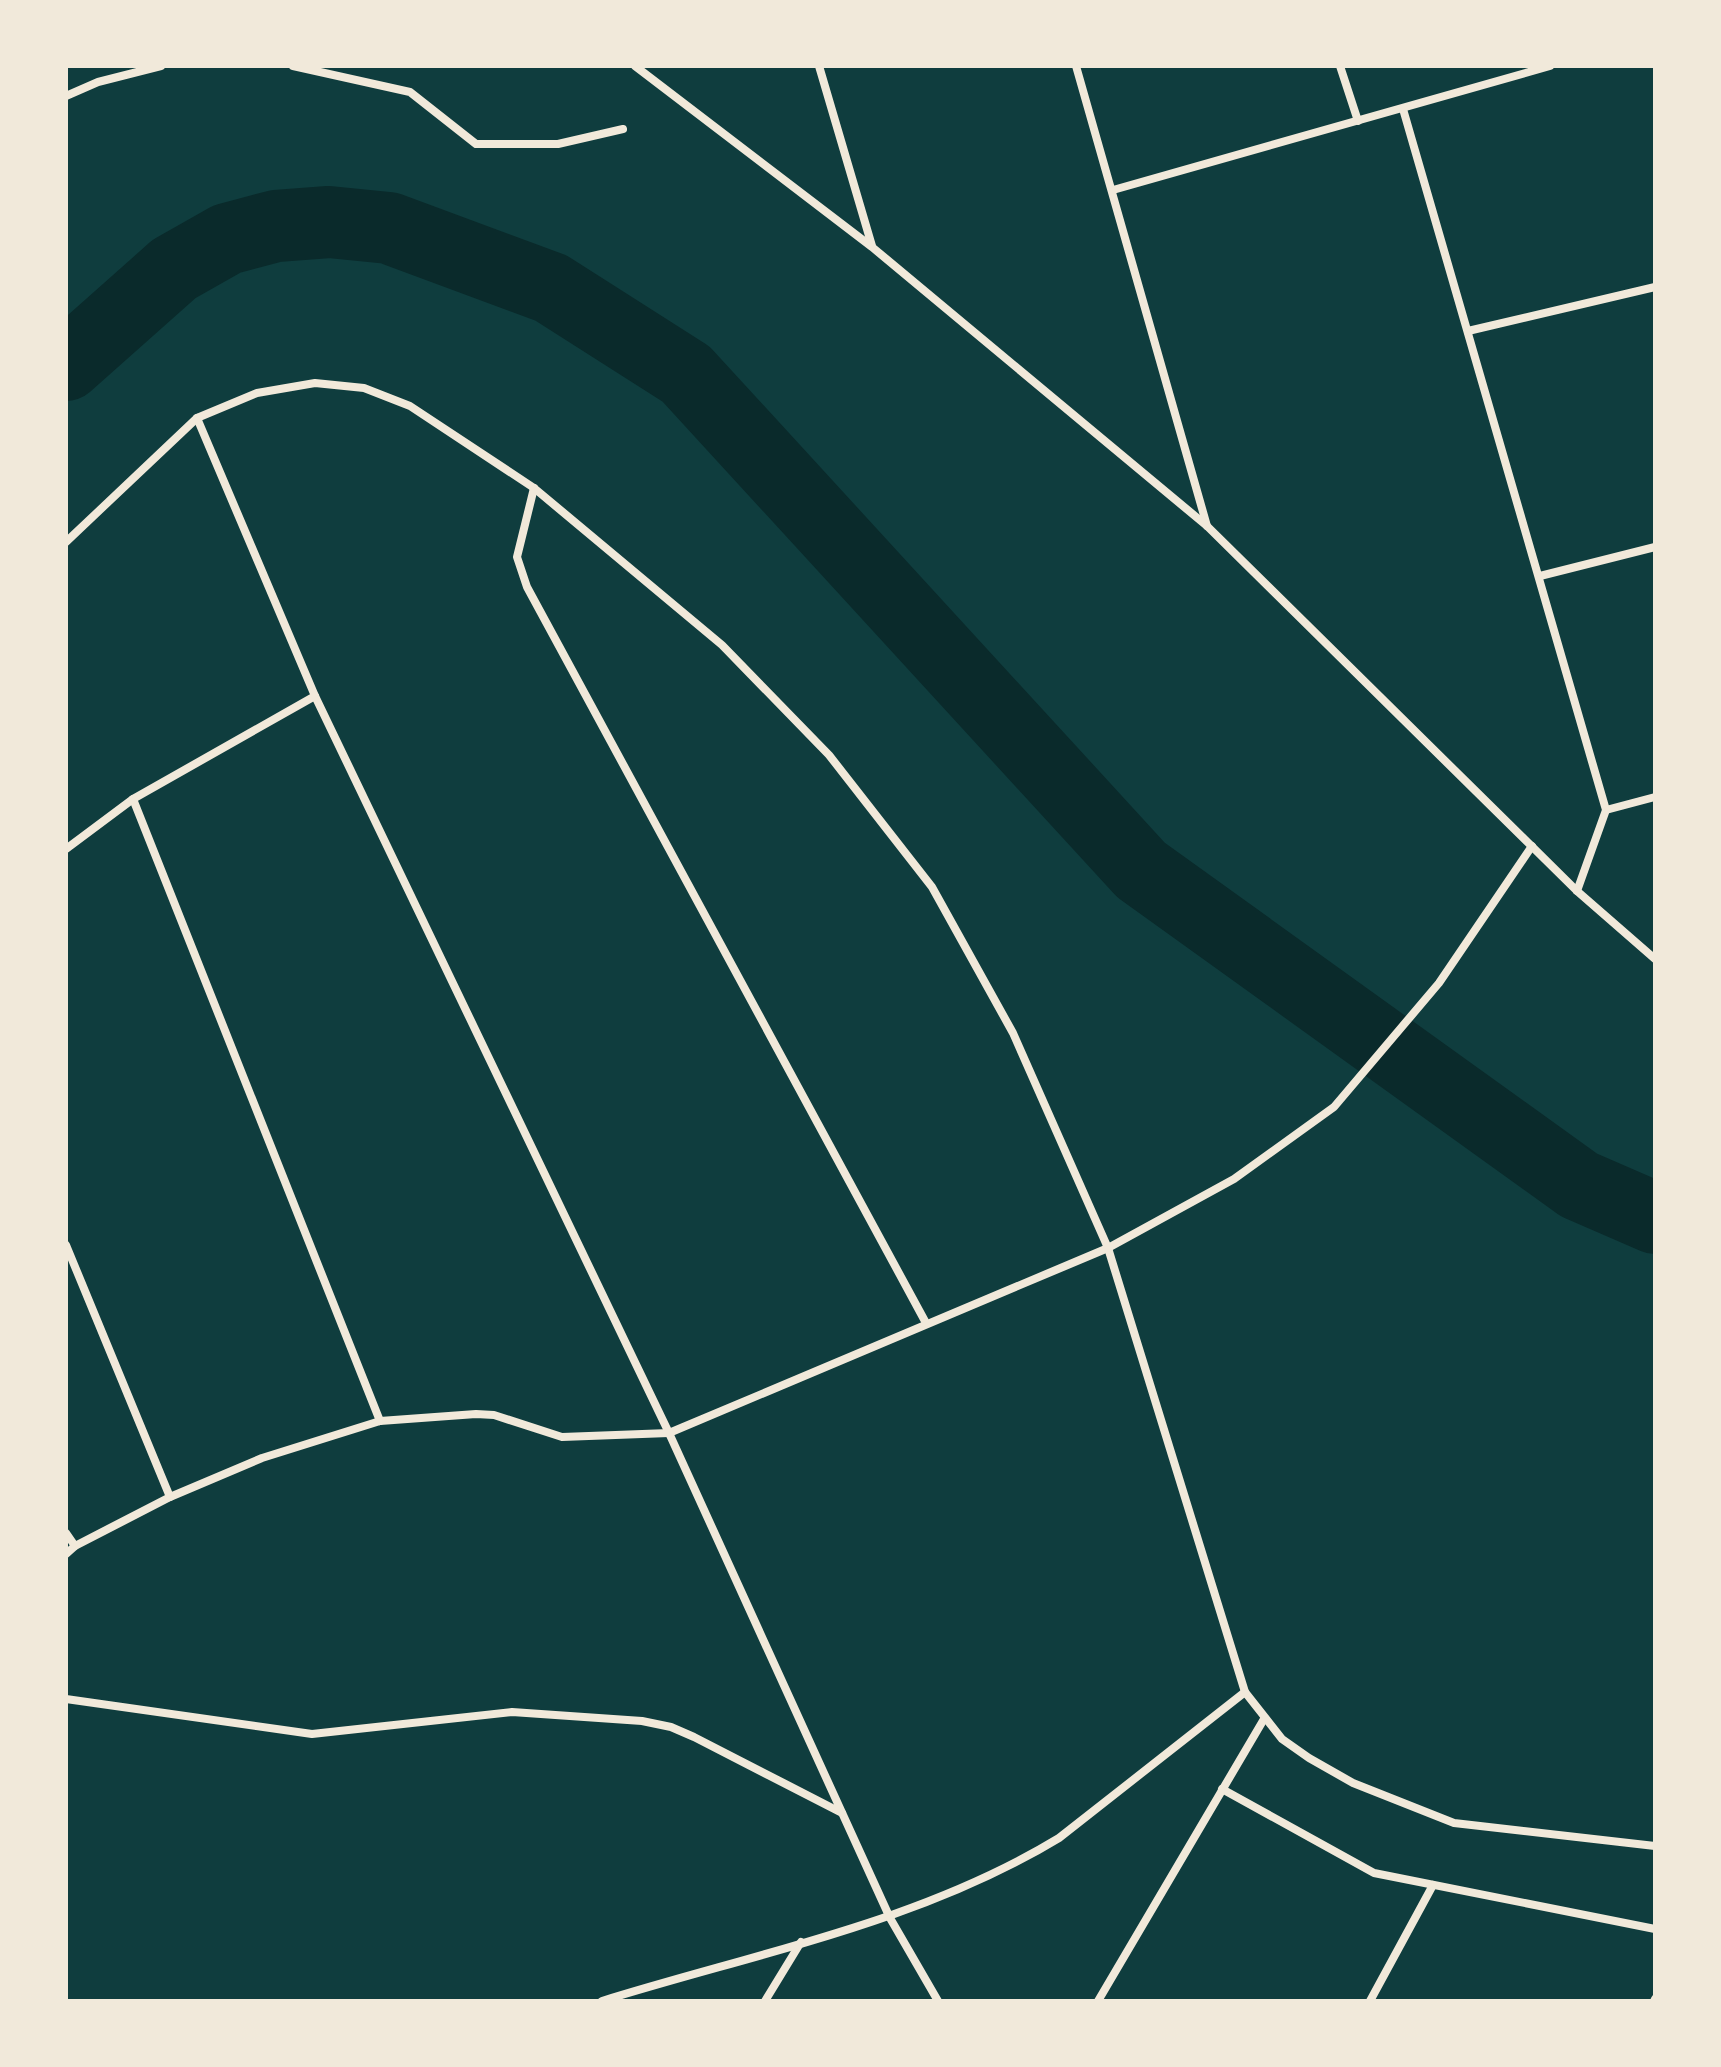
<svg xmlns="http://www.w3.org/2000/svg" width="1721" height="2067" font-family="Jost,sans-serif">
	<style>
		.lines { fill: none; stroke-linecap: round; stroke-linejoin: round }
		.river { stroke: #0a2a2b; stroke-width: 72 }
		.minor { stroke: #f1e9da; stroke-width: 8 }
	</style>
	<rect width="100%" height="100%" fill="#0f3d3e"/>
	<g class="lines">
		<polyline class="river" points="66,365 174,269 227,239 276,226 329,222 389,228 551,288 686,374 1141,870 1579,1185 1655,1218"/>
		<g class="minor">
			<polyline points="293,66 410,92 476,144 558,144 623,129"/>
			<polyline points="635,66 872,247 1207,526 1577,891 1655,959"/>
			<polyline points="819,66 872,246"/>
			<polyline points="1076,66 1207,526"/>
			<polyline points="1340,66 1358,121"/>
			<polyline points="66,96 98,82 161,66"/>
			<polyline points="1403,109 1606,810 1577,891"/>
			<polyline points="1113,190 1550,66"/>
			<polyline points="1468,331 1655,287"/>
			<polyline points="197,418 315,696 669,1433 890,1918 938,2001"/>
			<polyline points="534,488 517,557 527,587 926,1323"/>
			<polyline points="66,542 197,418 257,393 315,383 364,388 410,406 534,488 722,645 829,755 932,887 1013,1033 1108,1248 1245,1692 1282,1739 1309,1758 1353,1783 1454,1823 1655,1846"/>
			<polyline points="1540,576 1655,547"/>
			<polyline points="133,799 380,1421"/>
			<polyline points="1606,810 1655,797"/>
			<polyline points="66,849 133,799 315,696"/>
			<polyline points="66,1245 170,1497"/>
			<polyline points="66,1533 75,1546"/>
			<polyline points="66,1554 75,1546 170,1497 262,1458 380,1421 476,1414 494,1415 562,1437 669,1433 1108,1248 1234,1179 1334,1107 1439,983 1532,846"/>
			<polyline points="66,1699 312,1734 512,1712 642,1721 671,1727 694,1737 842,1813"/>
			<polyline points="1222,1789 1374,1873 1655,1929"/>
			<path d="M602 2001C756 1953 919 1923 1059 1838L1245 1692"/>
			<polyline points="765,2001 801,1942"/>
			<polyline points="1098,2001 1264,1719"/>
			<polyline points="1370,2001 1433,1885"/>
			<polyline points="1654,2001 1655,1999"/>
		</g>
	</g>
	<rect width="1721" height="2067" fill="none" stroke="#f1e9da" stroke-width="136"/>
</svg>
